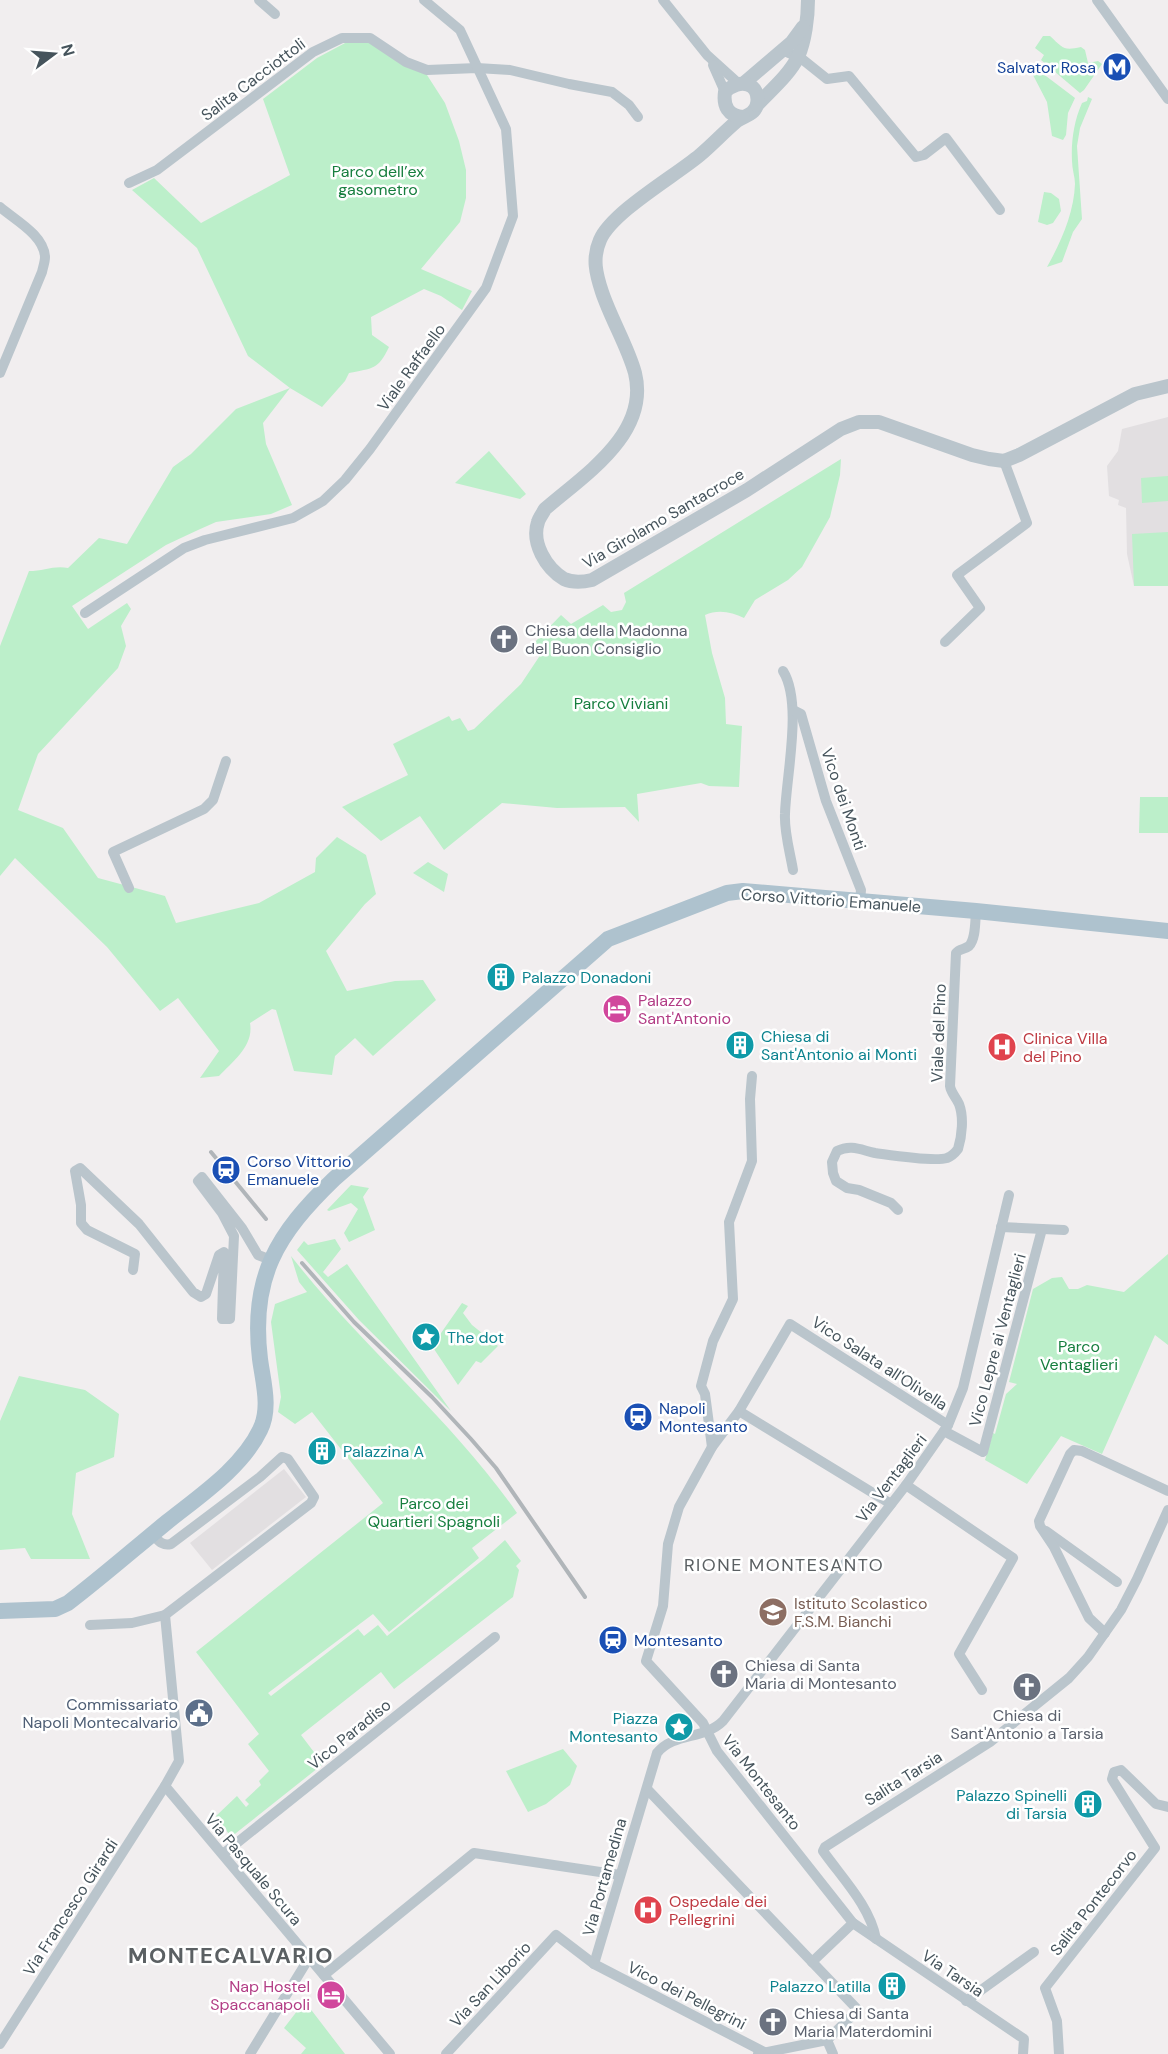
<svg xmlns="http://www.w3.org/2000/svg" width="1168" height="2054" font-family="'DM Sans',sans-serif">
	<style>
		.education { fill: #e2dfe1 }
		.green { fill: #bcefca }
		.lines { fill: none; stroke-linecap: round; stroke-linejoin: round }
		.minor { stroke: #bac5cc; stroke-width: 10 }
		.tertiary { stroke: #bac5cc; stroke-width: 14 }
		.primary { stroke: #aec2ce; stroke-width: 16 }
		.rail { stroke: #b0b5b9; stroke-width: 4 }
		.labels { text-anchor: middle; stroke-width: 5; stroke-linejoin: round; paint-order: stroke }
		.transit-label { font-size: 16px; fill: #164399; stroke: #fff; text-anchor: start }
		.street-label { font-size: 16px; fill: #46545c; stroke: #fff }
		.park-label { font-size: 16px; fill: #167e3e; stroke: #fff }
		.worship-label { font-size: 16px; fill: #5b616d; stroke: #fff; text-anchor: start }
		.culture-label { font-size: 16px; fill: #0d838f; stroke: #fff; text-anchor: start }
		.hotel-label { font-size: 16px; fill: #b23c85; stroke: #fff; text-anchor: start }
		.health-label { font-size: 16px; fill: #be3a42; stroke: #fff; text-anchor: start }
		.education-label { font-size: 16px; fill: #785e54; stroke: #fff; text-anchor: start }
		.service-label { font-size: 16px; fill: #4e5e75; stroke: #fff; text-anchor: end }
		.neighbourhood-label { font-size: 18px; letter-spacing: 1.5px; fill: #5b6063; stroke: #fff }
		.district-label { font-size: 22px; font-weight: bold; letter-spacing: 1.5px; fill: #5b6063; stroke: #fff }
	</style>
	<rect width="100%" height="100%" fill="#f1eeef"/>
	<g class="education">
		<polygon points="1168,417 1168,586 1134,586 1127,554 1126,508 1118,505 1119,500 1109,496 1107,466 1118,451 1122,429"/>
		<polygon points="284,1469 306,1497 212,1570 190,1543"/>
	</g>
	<g class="green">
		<path d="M1043 36H1050C1063 48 1063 51 1081 47L1085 50 1088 63 1098 61 1102 64 1084 90 1080 93 1041 60 1044 55 1035 48Z"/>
		<path d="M347 42H369L427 75 445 103 459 141 466 170V198L460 222 421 269 472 291 462 310 441 296 424 289 371 317 372 335 389 347C378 370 373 368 349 373L345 381 322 407 290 388 263 423 266 444 292 505 271 514 216 522 198 530 166 545 72 606 88 629 127 603 131 609 121 626 126 646 118 668 38 754 18 810 63 828 98 878 165 896 176 923 259 903 315 872 316 858 337 837 366 855 376 894 365 904 326 951 347 991 395 981 423 980 436 1000 373 1056 355 1038 335 1056 332 1075 294 1071 276 1010 272 1009 250 1023C254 1046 233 1061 219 1076L200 1078 219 1051 178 998 160 1011 107 947 15 858 0 876V646L29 571C43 571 55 565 68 568L99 538 127 544 173 467 191 454 236 409 290 388 248 356 197 248 132 190 154 178 201 223 290 175 263 99 317 58Z"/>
		<polygon points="1038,70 1075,98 1068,113 1066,135 1063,140 1052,136 1047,102 1033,75"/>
		<path d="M1088 97 1092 99 1080 128 1077 146 1082 219 1073 232 1062 262 1047 267C1061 242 1074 213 1075 184 1075 177 1072 169 1072 161 1071 141 1074 121 1082 103L1087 101Z"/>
		<polygon points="1044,192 1051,193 1059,199 1061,211 1053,223 1047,225 1038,222"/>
		<polygon points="489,451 526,494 520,499 455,483"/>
		<path d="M841 459 840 475 830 517 802 567 788 580 755 600 744 618C732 612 718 609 705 615L712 653 725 698 726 724 742 726 739 787 709 786 701 783 637 794 639 822 625 807 557 808 502 803 444 850 420 816 381 841 342 807 408 775 393 744 449 716 452 721 460 718 468 731 474 729 521 684 539 657 535 642 561 615 571 624 603 605 611 612 622 610 626 602 624 593Z"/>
		<polygon points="1168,476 1168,501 1142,503 1141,478"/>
		<polygon points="1168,532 1168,586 1134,586 1132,534"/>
		<polygon points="1140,797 1168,797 1168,833 1139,833"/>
		<polygon points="428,862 448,874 444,892 413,873"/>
		<polygon points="351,1185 369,1188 363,1197 375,1230 349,1242 344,1233 358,1209 351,1203 329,1211 327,1210"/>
		<polygon points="335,1239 341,1249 323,1272 328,1277 347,1264 451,1411 359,1320 297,1250 304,1241 308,1245"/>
		<polygon points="1168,1254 1168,1345 1155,1335 1102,1454 1061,1436 1027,1484 985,1460 993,1433 995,1434 1006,1394 1017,1384 1009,1382 1033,1289 1052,1278 1062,1277 1069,1289 1078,1289 1087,1285 1124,1292"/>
		<path d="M291 1256C361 1346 452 1419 517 1513L472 1548 479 1558 389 1632 373 1614 268 1693 271 1696 358 1629 364 1636 378 1625 387 1636 484 1559 505 1540 521 1561 516 1566 519 1570 513 1597 394 1689 381 1672 301 1735 323 1764 231 1837 216 1816 237 1796 246 1807 249 1804 245 1800 261 1785 259 1781 269 1771 248 1744 259 1734 196 1652 383 1503 312 1412 295 1424 278 1412 281 1397 271 1322 275 1304 307 1292 299 1282Z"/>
		<polygon points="462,1303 468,1306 463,1313 472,1325 498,1346 481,1363 476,1361 458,1385 432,1346"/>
		<polygon points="19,1376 85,1390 119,1414 114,1457 76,1473 72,1514 90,1559 31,1559 25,1548 0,1550 0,1421"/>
		<polygon points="563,1749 577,1766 570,1785 546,1804 528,1812 506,1771"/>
		<polygon points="301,2006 304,2009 309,2007 345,2054 301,2054 306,2048 284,2028"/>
	</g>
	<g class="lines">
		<g class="minor">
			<polyline points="259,0 275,14"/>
			<polyline points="663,0 707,55 738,83"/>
			<polyline points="1097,0 1168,99"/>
			<polyline points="782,50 802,59 827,79 849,76 916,157 924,155 946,138 1000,210"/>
			<polyline points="713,65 725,92"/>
			<polyline points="129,183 157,170 313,52 342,38 370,38 406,62 427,70 477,68 510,70 569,84 612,92 629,105 638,117"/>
			<path d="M0 207C15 220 44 235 45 257 45 262 43 267 42 272L0 373"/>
			<polyline points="85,613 184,548 205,540 293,518 323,501 345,480 370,449 486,288 513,216 506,129 460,30 424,0"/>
			<polyline points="945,642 980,608 957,575 1027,523 1004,461"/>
			<path d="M783 671C803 703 786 776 785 814 784 832 790 852 793 870"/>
			<polyline points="793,710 801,714 826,801 861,890 860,901"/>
			<polyline points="129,888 113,852 204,809 213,800 226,761"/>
			<path d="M898 1210 891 1203 859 1190 847 1188 836 1181 833 1173 832 1162 837 1151C851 1144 861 1150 875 1153 890 1155 933 1162 947 1158 952 1156 955 1153 958 1149 962 1136 964 1117 959 1104 956 1097 951 1093 950 1086L956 953C960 948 964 950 969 946 976 939 975 921 976 911"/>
			<polyline points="1001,1227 1064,1230"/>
			<polyline points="133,1270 135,1254 87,1230 81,1223 81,1205 75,1171 80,1168 139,1224 193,1292 201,1297 206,1294 219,1255 224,1252 222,1319 230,1319 234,1236 222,1213 198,1181 202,1177 242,1228 258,1255 271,1260"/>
			<polyline points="739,1411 891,1504"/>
			<polyline points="948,1425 790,1324 739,1411 712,1447 679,1507 668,1544 663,1606 646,1661 703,1723 717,1751 853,1923 1024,2039 1023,2054"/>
			<polyline points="944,1431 983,1452 1042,1229"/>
			<polyline points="712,1447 705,1394 701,1386 713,1341 733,1299 729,1222 752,1161 750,1099 752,1076"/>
			<polyline points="906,1485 1013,1558 959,1654 982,1690"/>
			<polyline points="1046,1531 1117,1582"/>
			<path d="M90 1625 132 1623 165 1615 311 1503 314 1497 288 1459 282 1457 260 1477 171 1544C162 1546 159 1541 153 1535"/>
			<polyline points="1105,1633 1089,1618 1054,1547 1040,1526 1039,1521 1070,1454 1074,1450 1082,1451 1168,1491"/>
			<polyline points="165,1786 390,2054"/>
			<polyline points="647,1789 858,2010 827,2040 758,2054"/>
			<polyline points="223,1854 495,1637"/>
			<path d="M876 1939C870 1906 842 1878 823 1851L825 1847 990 1742 1069 1678 1088 1657 1121 1610 1137 1579 1168 1510"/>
			<polyline points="812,1962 853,1923"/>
			<path d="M594 1964 657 1753C674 1732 704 1740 723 1721L906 1485 948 1425 963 1388 1009 1195"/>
			<polyline points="324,1975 474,1853 620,1875"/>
			<polyline points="966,2001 1034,1952"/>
			<polyline points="827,2040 833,2054"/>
			<polyline points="0,2044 165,1786 179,1761 165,1615"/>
			<polyline points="250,2054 309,1958"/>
			<polyline points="446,2054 556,1935 594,1964 766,2053"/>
			<polyline points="1059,2054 1057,2021 1045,1988 1155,1848 1112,1779 1114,1772 1121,1770 1156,1804 1168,1807"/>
		</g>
		<g class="tertiary">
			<path d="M808 0C808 17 805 41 798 57 789 75 771 90 757 105 753 116 745 115 737 121 724 132 713 144 700 155 675 176 612 212 600 240 592 258 596 274 602 292 611 319 628 347 635 373 650 434 584 475 545 509 543 513 539 518 538 522 531 543 546 568 564 579 573 583 583 582 592 580L747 490 841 429 859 422H879L972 455 989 459 1004 461 1019 455 1135 394 1168 386"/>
			<polyline points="744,83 792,42 803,27"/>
			<path d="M743 117C728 116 723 106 725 92 739 78 761 82 757 105"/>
		</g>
		<path class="primary" d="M0 1611 55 1609 68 1603C102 1577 134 1549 167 1522 198 1497 242 1468 260 1430 271 1408 263 1382 260 1359 250 1277 277 1234 334 1179L608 939 727 893 743 891 976 911 1168 931"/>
		<g class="rail">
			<polyline points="211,1152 266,1219"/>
			<polyline points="302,1263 354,1322 432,1397 471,1439 496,1468 585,1597"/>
		</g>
	</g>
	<defs>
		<g id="metro-disc" transform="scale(1.5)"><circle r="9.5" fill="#1a4fb4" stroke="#fff"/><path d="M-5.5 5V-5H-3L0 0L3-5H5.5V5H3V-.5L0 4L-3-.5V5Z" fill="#fff"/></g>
		<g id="church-disc" transform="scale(1.5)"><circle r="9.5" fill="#6b7280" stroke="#fff"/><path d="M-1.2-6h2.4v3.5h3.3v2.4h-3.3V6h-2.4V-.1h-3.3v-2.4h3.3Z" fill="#fff"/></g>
		<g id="building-disc" transform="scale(1.5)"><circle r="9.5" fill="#0f9aa8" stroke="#fff"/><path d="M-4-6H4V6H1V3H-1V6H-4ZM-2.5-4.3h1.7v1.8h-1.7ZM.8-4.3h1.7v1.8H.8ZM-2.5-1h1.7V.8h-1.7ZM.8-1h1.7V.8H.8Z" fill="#fff"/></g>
		<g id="hotel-disc" transform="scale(1.5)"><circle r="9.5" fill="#d1479c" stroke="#fff"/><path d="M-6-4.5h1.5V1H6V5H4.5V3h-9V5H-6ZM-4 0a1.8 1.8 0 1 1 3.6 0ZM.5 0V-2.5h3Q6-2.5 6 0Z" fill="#fff"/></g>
		<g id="hospital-disc" transform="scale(1.5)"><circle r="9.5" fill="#e0444e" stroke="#fff"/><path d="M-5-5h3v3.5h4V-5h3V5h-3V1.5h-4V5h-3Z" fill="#fff"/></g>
		<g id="station-disc" transform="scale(1.5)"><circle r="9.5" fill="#1a4fb4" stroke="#fff"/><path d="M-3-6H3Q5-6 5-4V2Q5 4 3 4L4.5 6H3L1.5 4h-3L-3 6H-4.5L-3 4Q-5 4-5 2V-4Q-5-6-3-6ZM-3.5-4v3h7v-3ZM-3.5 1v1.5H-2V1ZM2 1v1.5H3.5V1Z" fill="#fff"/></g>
		<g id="sight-disc" transform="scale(1.5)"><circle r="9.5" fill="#0f9aa8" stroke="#fff"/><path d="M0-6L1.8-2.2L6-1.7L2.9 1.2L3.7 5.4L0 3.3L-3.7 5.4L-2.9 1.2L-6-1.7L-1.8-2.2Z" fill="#fff"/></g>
		<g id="school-disc" transform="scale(1.5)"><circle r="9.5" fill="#8d6e63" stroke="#fff"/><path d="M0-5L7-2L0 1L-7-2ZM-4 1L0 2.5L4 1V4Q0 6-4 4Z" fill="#fff"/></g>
		<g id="civic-disc" transform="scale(1.5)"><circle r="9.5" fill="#5c6f8a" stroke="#fff"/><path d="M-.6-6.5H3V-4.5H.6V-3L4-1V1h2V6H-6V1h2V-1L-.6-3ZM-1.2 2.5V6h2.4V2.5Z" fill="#fff"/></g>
	</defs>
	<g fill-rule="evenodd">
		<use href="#metro-disc" x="1117" y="67"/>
		<use href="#church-disc" x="504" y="639"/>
		<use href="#building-disc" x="501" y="977"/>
		<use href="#hotel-disc" x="617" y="1009"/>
		<use href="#building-disc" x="740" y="1045"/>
		<use href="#hospital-disc" x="1002" y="1047"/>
		<use href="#station-disc" x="226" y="1170"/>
		<use href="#sight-disc" x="426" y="1337"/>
		<use href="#station-disc" x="638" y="1417"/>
		<use href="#building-disc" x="322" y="1451"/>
		<use href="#school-disc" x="773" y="1612"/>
		<use href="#station-disc" x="613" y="1640"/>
		<use href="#church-disc" x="724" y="1674"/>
		<use href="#church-disc" x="1027" y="1687"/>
		<use href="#civic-disc" x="199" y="1713"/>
		<use href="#sight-disc" x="679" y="1727"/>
		<use href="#building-disc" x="1088" y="1804"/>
		<use href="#hospital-disc" x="648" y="1910"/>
		<use href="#building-disc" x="892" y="1986"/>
		<use href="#hotel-disc" x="331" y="1995"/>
		<use href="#church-disc" x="773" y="2022"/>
	</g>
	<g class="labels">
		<g class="transit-label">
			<text x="1096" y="73" text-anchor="end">Salvator Rosa</text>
			<text x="247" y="1167">Corso Vittorio<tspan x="247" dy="18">Emanuele</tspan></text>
			<text x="659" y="1414">Napoli<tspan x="659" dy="18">Montesanto</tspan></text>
			<text x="634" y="1646">Montesanto</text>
		</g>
		<g class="street-label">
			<text transform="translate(253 79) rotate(-37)" y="6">Salita Cacciottoli</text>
			<text transform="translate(411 367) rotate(-54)" y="6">Viale Raffaello</text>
			<text transform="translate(663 518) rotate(-30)" y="6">Via Girolamo Santacroce</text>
			<text transform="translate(844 799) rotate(71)" y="6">Vico dei Monti</text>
			<text transform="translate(831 900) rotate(4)" y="6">Corso Vittorio Emanuele</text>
			<text transform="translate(938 1033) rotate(-88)" y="6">Viale del Pino</text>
			<text transform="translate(997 1340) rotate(-75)" y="6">Vico Lepre ai Ventaglieri</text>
			<text transform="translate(880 1363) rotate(33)" y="6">Vico Salata all'Olivella</text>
			<text transform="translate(891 1478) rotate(-53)" y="6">Via Ventaglieri</text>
			<text transform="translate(349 1734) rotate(-39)" y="6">Vico Paradiso</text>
			<text transform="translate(903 1778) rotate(-32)" y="6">Salita Tarsia</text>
			<text transform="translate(762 1782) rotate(52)" y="6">Via Montesanto</text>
			<text transform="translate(254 1869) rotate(50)" y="6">Via Pasquale Scura</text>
			<text transform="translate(604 1877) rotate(-74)" y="6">Via Portamedina</text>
			<text transform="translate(1093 1902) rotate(-52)" y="6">Salita Pontecorvo</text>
			<text transform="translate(70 1907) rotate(-57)" y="6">Via Francesco Girardi</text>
			<text transform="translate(953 1973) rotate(34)" y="6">Via Tarsia</text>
			<text transform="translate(490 1984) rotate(-47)" y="6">Via San Liborio</text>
			<text transform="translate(687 1995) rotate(27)" y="6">Vico dei Pellegrini</text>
		</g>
		<g class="park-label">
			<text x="378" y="177">Parco dell’ex<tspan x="378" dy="18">gasometro</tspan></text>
			<text x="621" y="709">Parco Viviani</text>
			<text x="1079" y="1352">Parco<tspan x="1079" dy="18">Ventaglieri</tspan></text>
			<text x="434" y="1509">Parco dei<tspan x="434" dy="18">Quartieri Spagnoli</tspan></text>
		</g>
		<g class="worship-label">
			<text x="525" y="636">Chiesa della Madonna<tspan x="525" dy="18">del Buon Consiglio</tspan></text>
			<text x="745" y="1671">Chiesa di Santa<tspan x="745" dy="18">Maria di Montesanto</tspan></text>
			<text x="1027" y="1721" text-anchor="middle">Chiesa di<tspan x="1027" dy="18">Sant'Antonio a Tarsia</tspan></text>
			<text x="794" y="2019">Chiesa di Santa<tspan x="794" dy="18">Maria Materdomini</tspan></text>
		</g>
		<g class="culture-label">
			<text x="522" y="983">Palazzo Donadoni</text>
			<text x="761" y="1042">Chiesa di<tspan x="761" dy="18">Sant'Antonio ai Monti</tspan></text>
			<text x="447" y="1343">The dot</text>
			<text x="343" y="1457">Palazzina A</text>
			<text x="658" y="1724" text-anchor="end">Piazza<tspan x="658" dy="18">Montesanto</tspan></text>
			<text x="1067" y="1801" text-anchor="end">Palazzo Spinelli<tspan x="1067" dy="18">di Tarsia</tspan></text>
			<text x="871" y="1992" text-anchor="end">Palazzo Latilla</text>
		</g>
		<g class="hotel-label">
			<text x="638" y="1006">Palazzo<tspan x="638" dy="18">Sant'Antonio</tspan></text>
			<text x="310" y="1992" text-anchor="end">Nap Hostel<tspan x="310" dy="18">Spaccanapoli</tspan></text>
		</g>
		<g class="health-label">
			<text x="1023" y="1044">Clinica Villa<tspan x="1023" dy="18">del Pino</tspan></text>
			<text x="669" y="1907">Ospedale dei<tspan x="669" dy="18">Pellegrini</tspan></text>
		</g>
		<g class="education-label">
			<text x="794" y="1609">Istituto Scolastico<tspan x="794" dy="18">F.S.M. Bianchi</tspan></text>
		</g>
		<g class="service-label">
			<text x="178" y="1710">Commissariato<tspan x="178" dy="18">Napoli Montecalvario</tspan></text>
		</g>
		<g class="neighbourhood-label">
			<text x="784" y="1571">RIONE MONTESANTO</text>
		</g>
		<g class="district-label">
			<text x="231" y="1963">MONTECALVARIO</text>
		</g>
	</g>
	<g transform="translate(54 54) rotate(74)" stroke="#ffffff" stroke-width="4.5" paint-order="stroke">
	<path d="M0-4.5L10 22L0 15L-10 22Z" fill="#46545c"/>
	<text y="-9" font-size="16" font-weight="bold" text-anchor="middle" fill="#46545c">N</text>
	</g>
</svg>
